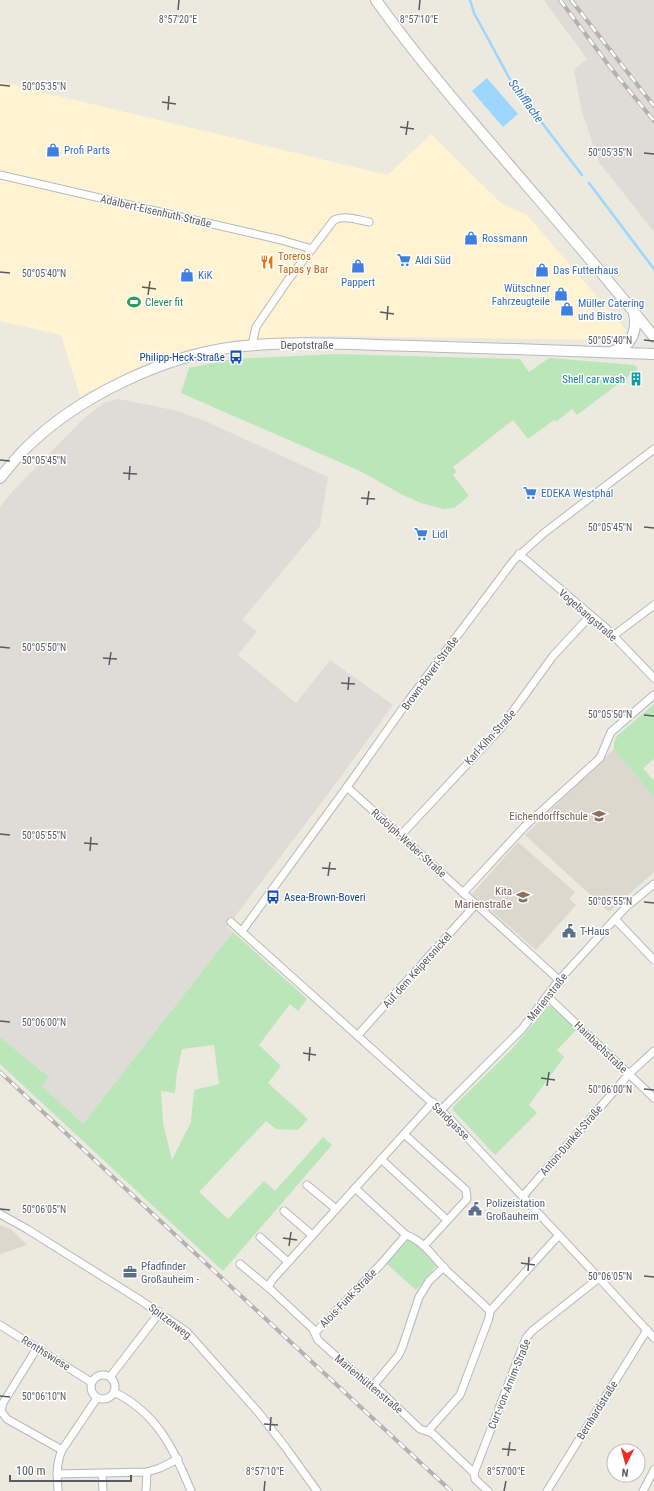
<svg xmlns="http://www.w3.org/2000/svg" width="654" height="1491" font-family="'Roboto Condensed',sans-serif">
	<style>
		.commercial { fill: #fff3d1 }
		.industrial { fill: #dfdcd7 }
		.education { fill: #dcd8ce }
		.green { fill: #bae6b9; fill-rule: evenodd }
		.water { fill: #9cd6ff }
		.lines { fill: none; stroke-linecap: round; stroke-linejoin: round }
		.stream { stroke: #9cd6ff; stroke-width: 2.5 }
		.minor-casing { stroke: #b5b8bd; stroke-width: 9 }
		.secondary-casing { stroke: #b5b9bf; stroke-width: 12 }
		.minor { stroke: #fff; stroke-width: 7 }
		.secondary { stroke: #fff; stroke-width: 10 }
		.rail-casing { stroke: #b1b2b2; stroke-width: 4 }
		.rail { stroke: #fff; stroke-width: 2.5; stroke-dasharray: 8; stroke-linecap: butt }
		.ticks { fill: none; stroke: #585c61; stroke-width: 1.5 }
		.labels { text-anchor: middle; stroke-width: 3; stroke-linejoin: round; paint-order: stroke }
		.shop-label { font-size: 11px; fill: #366cbe; stroke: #fff; text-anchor: start }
		.street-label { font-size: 11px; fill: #585c61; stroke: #fff }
		.food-label { font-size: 11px; fill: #c56008; stroke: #fff; text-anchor: start }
		.leisure-label { font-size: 11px; fill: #27864d; stroke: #fff; text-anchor: start }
		.transit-label { font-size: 11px; fill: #164399; stroke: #fff; text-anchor: end }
		.culture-label { font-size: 11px; fill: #0d838f; stroke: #fff; text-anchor: end }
		.education-label { font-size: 11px; fill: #785e54; stroke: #fff; text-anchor: end }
		.service-label { font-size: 11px; fill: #4e5e75; stroke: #fff; text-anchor: start }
		.water-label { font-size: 12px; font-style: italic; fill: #3577b6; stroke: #fff }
		.ticks-label { font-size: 10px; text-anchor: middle; fill: #585c61; stroke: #fff; stroke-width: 3; stroke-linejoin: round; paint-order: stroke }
	</style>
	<rect width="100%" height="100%" fill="#ece9df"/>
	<polygon class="commercial" points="0,82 388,175 431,134 501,203 527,215 626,330 617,340 316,336 239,340 186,350 141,366 80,396 61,335 0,321"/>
	<g class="industrial">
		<polygon points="544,0 654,0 654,232 599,162 582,112 574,70 587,59"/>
		<polygon points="119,399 178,411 205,421 328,477 320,526 242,620 257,631 238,655 296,703 330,660 393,705 328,794 227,927 233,932 83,1124 42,1086 49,1077 0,1037 0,507 12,492 81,421 105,402"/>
	</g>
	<g class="education">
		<polygon points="614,749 654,797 654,872 609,912 525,835"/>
		<polygon points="518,842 575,892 569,899 576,905 536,950 472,894"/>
		<polygon points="0,1225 11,1229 27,1245 0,1254"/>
	</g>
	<g class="green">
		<polygon points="336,354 520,359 529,372 549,358 635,365 638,369 577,415 572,409 556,422 554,420 528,439 513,420 453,467 457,472 453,475 469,496 454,508 444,509 421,503 403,495 360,471 181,393 189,368 232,359"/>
		<polygon points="654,704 654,759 643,768 654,781 654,797 614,749 614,742 617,736"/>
		<path d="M233 932 307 999 298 1011 290 1004 259 1045 281 1066 268 1083 308 1119 298 1130 276 1129 266 1121 199 1192 228 1219 264 1181 275 1191 323 1137 332 1145 223 1271 0 1064V1037L49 1077 42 1086 83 1124ZM214 1045 219 1084 194 1090 191 1122 172 1160 163 1123 161 1091 175 1093 177 1072 182 1049Z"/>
		<polygon points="548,1006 554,1007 577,1029 557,1050 564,1057 529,1105 537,1113 495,1155 453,1110 453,1107 511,1050"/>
		<polygon points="409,1239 438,1264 416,1290 387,1264"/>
	</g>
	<polygon class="water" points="487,78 518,114 503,127 472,91"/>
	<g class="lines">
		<g class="stream">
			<polyline points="470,0 474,13 513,85 582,175"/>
			<polyline points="589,183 654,269"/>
		</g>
		<g class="minor-casing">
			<g id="minor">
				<polyline points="0,175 281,240 312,249"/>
				<path d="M252 345 256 327 288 280 334 220C344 215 359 220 369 222"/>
				<polyline points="519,554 607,629 654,678"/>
				<polyline points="613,636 654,605"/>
				<polyline points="347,787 559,980"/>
				<polyline points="401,835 500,729 553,656 590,616"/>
				<polyline points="463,893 525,826 600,758 611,732 654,695"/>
				<polyline points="615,919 654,960"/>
				<polyline points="231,922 450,1119 599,1278 654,1338"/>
				<polyline points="242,931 347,787 403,708 514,560 544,533 654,449"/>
				<polyline points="547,996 654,1098"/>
				<polyline points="358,1035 476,904"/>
				<polyline points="433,1102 273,1279 269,1285 269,1288 313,1329 318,1340 367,1384 377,1388 420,1429 432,1433 474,1473"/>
				<polyline points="441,1110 522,1029 559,980 626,907 654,884"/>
				<polyline points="404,1134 466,1190 467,1199 424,1246"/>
				<polyline points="381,1159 447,1220"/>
				<polyline points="307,1185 336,1209"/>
				<path d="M355 1188 406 1235C424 1241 434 1258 447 1271 461 1284 476 1297 490 1311"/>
				<polyline points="523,1196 629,1074 654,1051"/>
				<polyline points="284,1211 312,1235"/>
				<polyline points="0,1214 27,1229 140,1300 187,1332 259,1413 286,1448 317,1491"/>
				<polyline points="260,1237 288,1262"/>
				<polyline points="240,1264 269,1288"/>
				<polyline points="0,1325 91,1382"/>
				<polyline points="315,1333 381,1264 406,1235"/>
				<polyline points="37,1348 3,1403 1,1411 7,1419 62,1450"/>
				<circle cx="103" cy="1387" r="12"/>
				<polyline points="110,1377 160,1312"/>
				<polyline points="373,1386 398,1356 402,1348 419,1297 429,1281 444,1267"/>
				<path d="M114 1392C157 1413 174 1449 191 1491"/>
				<polyline points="428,1431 460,1395 489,1318 490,1311 559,1235"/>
				<polyline points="57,1474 147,1472 160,1468 178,1459"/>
				<polyline points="102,1474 103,1491"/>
				<path d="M58 1491C57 1477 56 1463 62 1450L97 1398"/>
				<polyline points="146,1491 147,1472"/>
				<polyline points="488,1491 475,1479 474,1473 526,1338 532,1331 599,1278"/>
				<polyline points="547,1491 647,1330"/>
				<polyline points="643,1491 654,1470"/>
			</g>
		</g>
		<g class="secondary-casing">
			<g id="secondary">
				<path d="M376 0C407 44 441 85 476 126 535 196 597 265 654 337"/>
				<path d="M613 351C631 348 638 330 634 313"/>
				<path d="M0 478C8 468 16 458 25 449 77 397 163 356 235 347 292 340 356 345 413 346 493 348 574 351 654 354"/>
			</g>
		</g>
		<use href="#minor" class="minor"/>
		<use href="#secondary" class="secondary"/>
		<g class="rail-casing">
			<g id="rail">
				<polyline points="560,0 610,67 654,121"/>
				<polyline points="571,0 654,106"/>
				<polyline points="0,1072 451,1491"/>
			</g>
		</g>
		<use href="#rail" class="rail"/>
	</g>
	<path class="ticks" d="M178 10 179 0M419 10 420 0M0 85 10 86M162 102 176 104M168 110 169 96M400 127 414 129M406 135 408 121M644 153 654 154M0 272 10 273M142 287 156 289M148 295 150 281M380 312 394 314M387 320 388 306M644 340 654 341M0 460 10 461M123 473 137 474M129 480 130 466M361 498 375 499M367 505 369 491M644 527 654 528M0 647 10 648M103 658 117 659M109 665 111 652M341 683 355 684M348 690 349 677M644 715 654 716M0 834 10 835M84 843 98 844M90 851 91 837M322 868 336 869M328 876 330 862M644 902 654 903M0 1021 10 1022M303 1053 316 1055M309 1061 310 1047M541 1078 555 1080M547 1086 549 1072M644 1089 654 1090M0 1209 10 1210M283 1238 297 1240M289 1246 291 1232M521 1263 535 1265M528 1271 529 1257M644 1276 654 1277M0 1396 10 1397M264 1424 278 1425M270 1431 271 1417M502 1449 516 1450M508 1456 510 1442M264 1491 265 1481M504 1491 506 1481"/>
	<defs>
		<g id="shop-bare" transform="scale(1.08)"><path d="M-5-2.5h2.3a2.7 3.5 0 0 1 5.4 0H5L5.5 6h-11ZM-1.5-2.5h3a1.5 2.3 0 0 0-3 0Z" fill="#3f7fe0" stroke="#fff" stroke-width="2.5" paint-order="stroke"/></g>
		<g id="supermarket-bare" transform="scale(1.08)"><path d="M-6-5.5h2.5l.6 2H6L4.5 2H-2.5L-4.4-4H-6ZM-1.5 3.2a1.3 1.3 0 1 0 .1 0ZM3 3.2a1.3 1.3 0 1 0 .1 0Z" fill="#3f7fe0" stroke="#fff" stroke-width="2.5" paint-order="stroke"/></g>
		<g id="restaurant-bare" transform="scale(1.08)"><path d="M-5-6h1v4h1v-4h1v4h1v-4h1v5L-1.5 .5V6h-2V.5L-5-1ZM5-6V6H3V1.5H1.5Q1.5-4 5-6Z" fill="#e8710a" stroke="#fff" stroke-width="2.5" paint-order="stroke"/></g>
		<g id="stadium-bare" transform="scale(1.08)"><path d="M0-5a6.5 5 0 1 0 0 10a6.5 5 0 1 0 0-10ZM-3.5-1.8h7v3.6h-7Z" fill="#2e9e5b" stroke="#fff" stroke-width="2.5" paint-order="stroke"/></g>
		<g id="bus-bare" transform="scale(1.08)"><path d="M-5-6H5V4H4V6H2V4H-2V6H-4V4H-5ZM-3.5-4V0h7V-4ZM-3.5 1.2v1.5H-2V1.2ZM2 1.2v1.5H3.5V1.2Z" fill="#1a4fb4" stroke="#fff" stroke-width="2.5" paint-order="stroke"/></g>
		<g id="building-bare" transform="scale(1.08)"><path d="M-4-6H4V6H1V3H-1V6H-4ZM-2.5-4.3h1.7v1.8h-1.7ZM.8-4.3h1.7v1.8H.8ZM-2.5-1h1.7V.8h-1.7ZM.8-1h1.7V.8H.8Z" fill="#0f9aa8" stroke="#fff" stroke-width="2.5" paint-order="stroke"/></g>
		<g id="school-bare" transform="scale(1.08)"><path d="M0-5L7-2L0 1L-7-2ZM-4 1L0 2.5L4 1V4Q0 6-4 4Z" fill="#8d6e63" stroke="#fff" stroke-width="2.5" paint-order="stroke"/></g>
		<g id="civic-bare" transform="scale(1.08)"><path d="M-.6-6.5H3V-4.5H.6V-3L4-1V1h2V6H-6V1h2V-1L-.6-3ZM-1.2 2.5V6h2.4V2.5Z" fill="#5c6f8a" stroke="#fff" stroke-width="2.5" paint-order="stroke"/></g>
		<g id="office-bare" transform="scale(1.08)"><path d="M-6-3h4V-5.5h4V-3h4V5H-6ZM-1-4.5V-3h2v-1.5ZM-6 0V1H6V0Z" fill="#5c6f8a" stroke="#fff" stroke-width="2.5" paint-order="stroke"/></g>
	</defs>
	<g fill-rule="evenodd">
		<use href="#shop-bare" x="53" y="150"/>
		<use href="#shop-bare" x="471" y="238"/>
		<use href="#supermarket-bare" x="404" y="260"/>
		<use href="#restaurant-bare" x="267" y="262"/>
		<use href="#shop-bare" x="358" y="266"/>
		<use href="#shop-bare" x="542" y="270"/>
		<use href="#shop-bare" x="187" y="275"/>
		<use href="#shop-bare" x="561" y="294"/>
		<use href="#stadium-bare" x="134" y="302"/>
		<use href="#shop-bare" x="567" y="309"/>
		<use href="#bus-bare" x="236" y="357"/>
		<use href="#building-bare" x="636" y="379"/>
		<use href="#supermarket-bare" x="530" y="493"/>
		<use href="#supermarket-bare" x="421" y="534"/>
		<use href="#school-bare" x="599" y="816"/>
		<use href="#bus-bare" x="273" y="897"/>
		<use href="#school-bare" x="523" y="897"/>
		<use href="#civic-bare" x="569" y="931"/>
		<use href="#civic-bare" x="475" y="1209"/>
		<use href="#office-bare" x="130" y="1272"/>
	</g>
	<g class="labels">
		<g class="shop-label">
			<text x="64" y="154">Profi Parts</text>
			<text x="482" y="242">Rossmann</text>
			<text x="415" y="264">Aldi Süd</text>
			<text x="553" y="274">Das Futterhaus</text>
			<text x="198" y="279">KiK</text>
			<text x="358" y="286" text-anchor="middle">Pappert</text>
			<text x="550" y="292" text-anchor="end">Wütschner<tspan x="550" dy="13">Fahrzeugteile</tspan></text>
			<text x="578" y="307">Müller Catering<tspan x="578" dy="13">und Bistro</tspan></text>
			<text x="541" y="497">EDEKA Westphal</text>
			<text x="432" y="538">Lidl</text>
		</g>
		<g class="street-label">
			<text transform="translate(156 211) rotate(13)" y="4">Adalbert-Eisenhuth-Straße</text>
			<text x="307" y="349">Depotstraße</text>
			<text transform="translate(588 615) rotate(41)" y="4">Vogelsangstraße</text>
			<text transform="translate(430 673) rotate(-54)" y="4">Brown-Boveri-Straße</text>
			<text transform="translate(490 737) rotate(-48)" y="4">Karl-Kihn-Straße</text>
			<text transform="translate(409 843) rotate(42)" y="4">Rudolph-Weber-Straße</text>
			<text transform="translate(417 970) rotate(-48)" y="4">Auf dem Keipersnickel</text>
			<text transform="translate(547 997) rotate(-52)" y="4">Marienstraße</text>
			<text transform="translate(601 1047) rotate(44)" y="4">Hainbachstraße</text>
			<text transform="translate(451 1121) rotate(45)" y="4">Sandgasse</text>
			<text transform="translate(571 1140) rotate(-49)" y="4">Anton-Dunkel-Straße</text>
			<text transform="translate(348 1298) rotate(-46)" y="4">Alois-Funk-Straße</text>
			<text transform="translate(170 1321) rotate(37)" y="4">Spitzenweg</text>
			<text transform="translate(46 1353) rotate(32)" y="4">Renthswiese</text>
			<text transform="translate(369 1384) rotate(40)" y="4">Marienhüttenstraße</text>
			<text transform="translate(509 1384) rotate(-68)" y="4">Curt-von-Arnim-Straße</text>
			<text transform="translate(597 1410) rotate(-58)" y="4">Bernhardstraße</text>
		</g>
		<g class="food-label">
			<text x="278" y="260">Toreros<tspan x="278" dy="13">Tapas y Bar</tspan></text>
		</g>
		<g class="leisure-label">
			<text x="145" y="306">Clever fit</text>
		</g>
		<g class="transit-label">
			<text x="225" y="361">Philipp-Heck-Straße</text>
			<text x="284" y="901" text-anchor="start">Asea-Brown-Boveri</text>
		</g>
		<g class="culture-label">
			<text x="625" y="383">Shell car wash</text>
		</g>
		<g class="education-label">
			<text x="588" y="820">Eichendorffschule</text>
			<text x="512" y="895">Kita<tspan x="512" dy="13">Marienstraße</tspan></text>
		</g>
		<g class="service-label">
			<text x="580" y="935">T-Haus</text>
			<text x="486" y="1207">Polizeistation<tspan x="486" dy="13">Großauheim</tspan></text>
			<text x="141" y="1270">Pfadfinder<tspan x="141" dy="13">Großauheim -</tspan></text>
		</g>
		<g class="water-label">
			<text transform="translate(526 101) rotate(54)" y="4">Schifflache</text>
		</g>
	</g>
	<g class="ticks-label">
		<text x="178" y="23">8°57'20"E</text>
		<text x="419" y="23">8°57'10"E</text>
		<text x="44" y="90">50°05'35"N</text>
		<text x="610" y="156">50°05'35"N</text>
		<text x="44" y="277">50°05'40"N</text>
		<text x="610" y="344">50°05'40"N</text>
		<text x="44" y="464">50°05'45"N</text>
		<text x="610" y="531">50°05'45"N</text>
		<text x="44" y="651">50°05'50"N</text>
		<text x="610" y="718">50°05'50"N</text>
		<text x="44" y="839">50°05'55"N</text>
		<text x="610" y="905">50°05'55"N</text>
		<text x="44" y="1026">50°06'00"N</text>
		<text x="610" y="1093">50°06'00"N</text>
		<text x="44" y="1213">50°06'05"N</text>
		<text x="610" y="1280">50°06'05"N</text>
		<text x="44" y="1400">50°06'10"N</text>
		<text x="265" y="1475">8°57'10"E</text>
		<text x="506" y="1475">8°57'00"E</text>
	</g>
	<g transform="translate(626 1463) rotate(186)"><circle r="19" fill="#ffffff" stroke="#bcbec0"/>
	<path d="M0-3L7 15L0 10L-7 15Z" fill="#f22a1f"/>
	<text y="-6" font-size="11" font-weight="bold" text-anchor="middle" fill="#585c61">N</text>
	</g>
	<path d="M10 1475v6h121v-6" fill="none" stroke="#585c61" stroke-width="2"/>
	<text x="16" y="1475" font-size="12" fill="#585c61" stroke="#ffffff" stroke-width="3" paint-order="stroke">100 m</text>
</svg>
